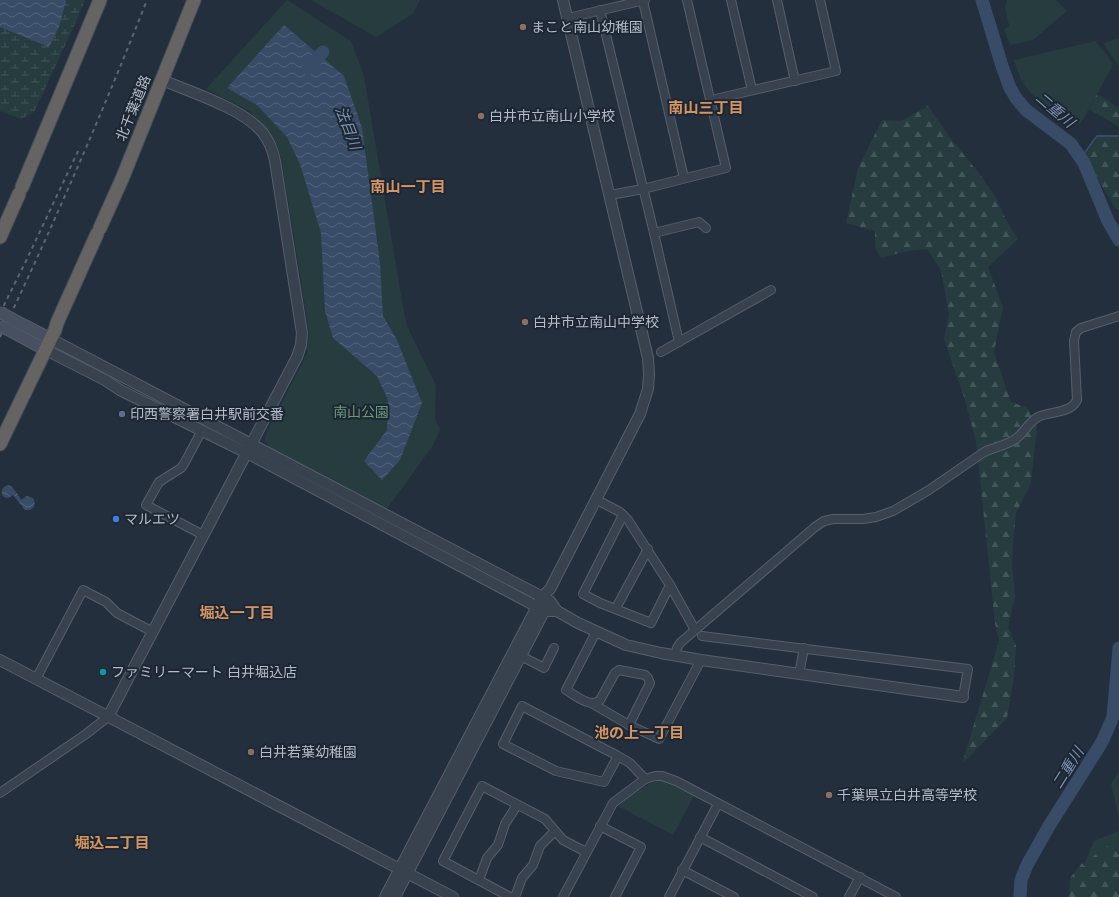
<svg xmlns="http://www.w3.org/2000/svg" width="1119" height="897" font-family="Helvetica,'Noto Sans JP',sans-serif">
	<style>
		.green { fill: #263c3f }
		.forest { fill: url(#forest-firs) }
		.wetland { fill: url(#wetland-marsh) }
		.water { fill: url(#water-waves) }
		.lines { fill: none; stroke-linecap: round; stroke-linejoin: round }
		.stream { stroke: #394c67; stroke-width: 2 }
		.river { stroke: #394c67; stroke-width: 13 }
		.minor-casing { stroke: #565f6c; stroke-width: 10 }
		.tertiary-casing { stroke: #565f6c; stroke-width: 12 }
		.secondary-casing { stroke: #565f6c; stroke-width: 13 }
		.trunk-casing { stroke: #434c59; stroke-width: 15 }
		.minor { stroke: #38414e; stroke-width: 8 }
		.tertiary { stroke: #38414e; stroke-width: 10 }
		.secondary { stroke: #465061; stroke-width: 11 }
		.trunk { stroke: #656462; stroke-width: 13 }
		.rail { stroke: #5a6575; stroke-width: 2; stroke-dasharray: 4 4; stroke-linecap: butt }
		.secondary-bridge-casing { stroke: #565f6c; stroke-width: 13; stroke-linecap: butt }
		.secondary-bridge { stroke: #465061; stroke-width: 11 }
		.education-dot { fill: #8d6e63; stroke: #1d2633; stroke-width: 1.5 }
		.service-dot { fill: #5c6f8a; stroke: #1d2633; stroke-width: 1.5 }
		.shop-dot { fill: #3f7fe0; stroke: #1d2633; stroke-width: 1.5 }
		.culture-dot { fill: #0f9aa8; stroke: #1d2633; stroke-width: 1.5 }
		.labels { text-anchor: middle; stroke-width: 4; stroke-linejoin: round; paint-order: stroke }
		.poi-label { font-size: 14px; fill: #b4bcc9; stroke: #1d2633; text-anchor: start }
		.street-label { font-size: 14px; fill: #b4bcc9; stroke: #1d2633 }
		.park-label { font-size: 14px; fill: #6b9a76; stroke: #1d2633 }
		.neighbourhood-label { font-size: 15px; font-weight: bold; fill: #d59563; stroke: #1d2633 }
		.water-label { font-size: 15px; font-style: italic; fill: #7c92b1; stroke: #1d2633 }
	</style>
	<defs>
		<pattern id="forest-firs" width="22" height="20" patternUnits="userSpaceOnUse"><rect width="22" height="20" fill="#263c3f"/><path d="M5 1l3.5 6h-7zM16 11l3.5 6h-7z" fill="#435659"/></pattern>
		<pattern id="wetland-marsh" width="20" height="14" patternUnits="userSpaceOnUse"><rect width="20" height="14" fill="#263c3f"/><path d="M1 5h8M5 5V1M11 12h8M15 12V8" fill="none" stroke="#435659"/></pattern>
		<pattern id="water-waves" width="16" height="10" patternUnits="userSpaceOnUse"><rect width="16" height="10" fill="#394c67"/><path d="M0 5q4-4 8 0t8 0" fill="none" stroke="#53647b"/></pattern>
	</defs>
	<rect width="100%" height="100%" fill="#242f3e"/>
	<g class="green">
		<polygon points="287,0 351,41 364,76 401,295 407,326 436,385 435,418 440,430 432,447 386,510 271,449 265,441 267,431 307,354 309,332 281,156 276,144 250,111 206,89"/>
		<polygon points="311,0 420,0 413,14 376,37"/>
		<polygon points="1007,0 1056,0 1067,11 1033,40 1010,45 1004,30 1009,26 1005,7"/>
		<polygon points="1119,38 1119,67 1103,43"/>
		<path d="M1095 41 1107 55 1113 65 1081 123 1069 124C1051 111 1028 96 1019 75 1017 70 1016 65 1014 60Z"/>
		<polygon points="1119,771 1119,819 1111,784"/>
		<path d="M662 780 694 796 673 835 618 806C632 795 645 783 662 780Z"/>
		<polygon points="1119,831 1119,897 1070,897 1094,841"/>
	</g>
	<g class="forest">
		<polygon points="1097,94 1119,108 1119,127 1089,109"/>
		<polygon points="928,106 951,139 982,177 996,198 1006,220 1018,239 988,267 1003,307 994,352 1011,402 1028,408 1037,428 1031,483 1016,513 1014,534 1012,563 1015,598 1008,627 1016,646 1014,677 1007,718 962,764 999,641 995,623 976,441 964,397 944,339 949,314 941,270 927,249 907,251 881,258 875,247 875,231 846,223 858,168 882,120 901,121"/>
		<polygon points="1098,137 1119,137 1119,210 1116,209 1084,157"/>
		<polygon points="1119,838 1119,897 1069,897 1070,878 1082,863 1087,869 1092,857"/>
	</g>
	<polygon class="wetland" points="0,0 85,0 75,24 34,112 21,119 0,111"/>
	<g class="water">
		<polygon points="0,0 66,0 59,27 49,47 0,27"/>
		<polygon points="284,25 344,76 362,128 380,263 383,316 397,340 422,403 400,460 382,480 364,461 387,430 388,400 377,376 333,338 325,311 321,233 300,164 287,137 257,105 227,88"/>
		<path d="M8 485 12 487C15 491 19 495 21 500L27 496 33 498C36 503 35 507 30 510H25L13 495 8 498 4 497C0 493 1 487 8 485Z"/>
	</g>
	<g class="lines">
		<polyline class="stream" points="1081,158 1097,136 1119,136"/>
		<g class="river">
			<polyline points="982,0 1002,66 1010,88 1016,98 1026,110 1071,144 1084,163 1108,221 1119,240"/>
			<polyline points="308,69 323,52"/>
			<polyline points="1020,897 1021,880 1027,865 1049,826 1102,742 1113,717 1119,648"/>
		</g>
		<g class="minor-casing">
			<g id="minor">
				<polyline points="731,0 752,90"/>
				<polyline points="777,0 795,81"/>
				<polyline points="643,1 684,178"/>
				<polyline points="600,10 654,233 699,222 706,228"/>
				<polyline points="568,18 645,0"/>
				<polyline points="711,100 836,71 820,0"/>
				<polyline points="610,195 643,189 726,168 687,0"/>
				<polyline points="654,233 679,342"/>
				<polyline points="661,352 771,290"/>
				<polyline points="202,430 184,464 181,468 159,482 146,505 203,535"/>
				<polyline points="597,500 620,512 628,520 670,585 695,630"/>
				<polyline points="623,515 583,594 600,603 651,623 670,585"/>
				<polyline points="616,608 648,549"/>
				<path d="M596 632 566 690C575 695 591 709 600 700L615 673 619 670 645 675 648 678 650 683 629 725"/>
				<polyline points="702,636 968,669 963,697"/>
				<path d="M675 655 677 648 680 643 815 527 824 521 833 519H863L876 517 893 511 929 490 984 452C995 447 1009 445 1018 437 1025 431 1030 421 1038 417 1051 411 1070 414 1077 400L1074 341 1076 332 1081 328 1119 316"/>
				<polyline points="521,656 544,668 554,648"/>
				<polyline points="799,674 804,648"/>
				<polyline points="36,679 83,590 106,602 117,613 153,632"/>
				<polyline points="593,704 629,725 659,739 701,660"/>
				<polyline points="618,756 604,782 556,771 503,744 522,706 618,756 630,763 645,779"/>
				<polyline points="0,793 86,734 108,717"/>
				<polyline points="600,826 641,847 615,897"/>
				<polyline points="700,837 813,897"/>
				<polyline points="682,870 734,897"/>
				<polyline points="479,880 487,858 498,845 505,824 517,805"/>
				<polyline points="510,897 443,861 482,786 545,819 563,840 586,852"/>
				<polyline points="515,897 522,878 533,865 540,846 555,831"/>
				<polyline points="563,897 613,803 645,779 655,776 662,776 676,781 896,897"/>
				<polyline points="669,897 718,804"/>
				<polyline points="849,897 860,877"/>
			</g>
		</g>
		<g class="tertiary-casing">
			<g id="tertiary">
				<polyline points="51,339 550,601 557,611 578,623 626,645 661,653 701,660 963,697"/>
				<polyline points="46,350 105,380 120,390 247,453 545,611 557,611"/>
				<polyline points="0,660 453,897"/>
				<path d="M108 717 297 357 301 345 302 333 275 161C273 151 269 141 263 133 244 109 191 92 162 80"/>
				<polyline points="385,897 542,597 550,589 640,414 648,389 649,374 648,358 563,0"/>
				<polyline points="395,897 547,606"/>
			</g>
		</g>
		<g class="secondary-casing">
			<g id="secondary">
				<polyline points="12,319 51,339"/>
				<polyline points="7,329 46,350"/>
			</g>
		</g>
		<g class="trunk-casing">
			<g id="trunk">
				<polyline points="22,187 100,0"/>
				<polyline points="100,228 122,179 194,0"/>
				<polyline points="0,237 19,194"/>
				<polyline points="0,444 55,330 57,323 97,234"/>
			</g>
		</g>
		<use href="#minor" class="minor"/>
		<use href="#tertiary" class="tertiary"/>
		<use href="#secondary" class="secondary"/>
		<use href="#trunk" class="trunk"/>
		<g class="rail">
			<polyline points="0,313 25,263 80,147"/>
			<path d="M0 337C53 226 102 114 147 0"/>
		</g>
		<g class="secondary-bridge-casing">
			<g id="secondary-bridge">
				<polyline points="0,312 12,319"/>
				<polyline points="0,326 7,329"/>
			</g>
		</g>
		<use href="#secondary-bridge" class="secondary-bridge"/>
	</g>
	<g class="education-dot">
		<circle cx="523" cy="27" r="4"/>
		<circle cx="481" cy="116" r="4"/>
		<circle cx="525" cy="322" r="4"/>
		<circle cx="251" cy="752" r="4"/>
		<circle cx="829" cy="795" r="4"/>
	</g>
	<circle class="service-dot" cx="122" cy="414" r="4"/>
	<circle class="shop-dot" cx="116" cy="519" r="4"/>
	<circle class="culture-dot" cx="103" cy="672" r="4"/>
	<g class="labels">
		<g class="poi-label">
			<text x="531" y="32">まこと南山幼稚園</text>
			<text x="489" y="121">白井市立南山小学校</text>
			<text x="533" y="327">白井市立南山中学校</text>
			<text x="130" y="419">印西警察署白井駅前交番</text>
			<text x="124" y="524">マルエツ</text>
			<text x="111" y="677">ファミリーマート 白井堀込店</text>
			<text x="259" y="757">白井若葉幼稚園</text>
			<text x="837" y="800">千葉県立白井高等学校</text>
		</g>
		<g class="street-label">
			<text transform="translate(133 108) rotate(-68)" y="5">北千葉道路</text>
		</g>
		<g class="park-label">
			<text x="361" y="417">南山公園</text>
		</g>
		<g class="neighbourhood-label">
			<text x="706" y="113">南山三丁目</text>
			<text x="408" y="192">南山一丁目</text>
			<text x="237" y="618">堀込一丁目</text>
			<text x="639" y="738">池の上一丁目</text>
			<text x="112" y="848">堀込二丁目</text>
		</g>
		<g class="water-label">
			<text transform="translate(1055 110) rotate(40)" y="5">二重川</text>
			<text transform="translate(348 128) rotate(69)" y="5">法目川</text>
			<text transform="translate(1068 768) rotate(-58)" y="5">二重川</text>
		</g>
	</g>
</svg>
